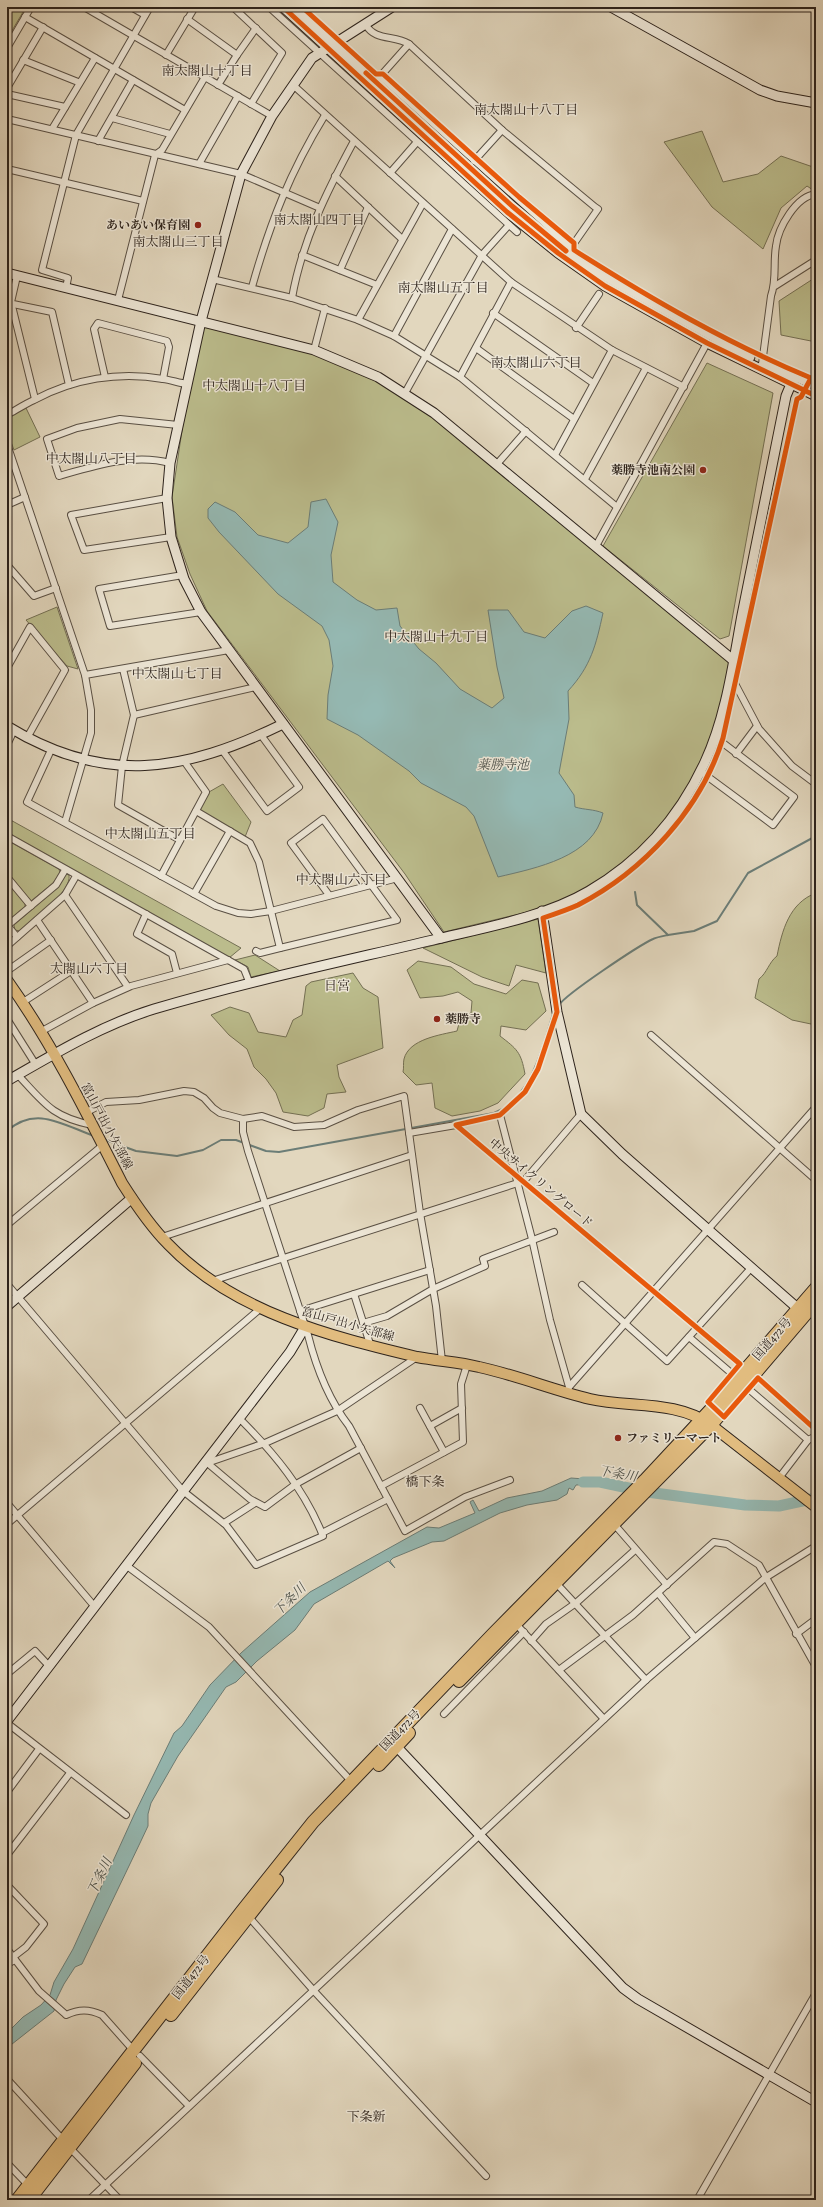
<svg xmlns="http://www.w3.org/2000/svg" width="823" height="2207" font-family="Alegreya,'Noto Serif JP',serif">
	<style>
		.green { fill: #bbbc8c; stroke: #747054 }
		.water { fill: #95b9b3; stroke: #6b7d77 }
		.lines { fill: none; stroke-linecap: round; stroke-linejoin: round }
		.stream { stroke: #6b7d77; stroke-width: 2 }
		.river { stroke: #95b9b3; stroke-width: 11 }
		.street-casing { stroke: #5a5044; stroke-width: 8 }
		.secondary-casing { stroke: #2d231c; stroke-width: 11 }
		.primary-casing { stroke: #2d231c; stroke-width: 12 }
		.highway-casing { stroke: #2d231c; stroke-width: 14 }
		.street { stroke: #ece5d5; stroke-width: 6 }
		.secondary { stroke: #ece5d5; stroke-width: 9 }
		.primary { stroke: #e1bc7f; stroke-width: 10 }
		.highway { stroke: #e1bc7f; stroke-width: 12 }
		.cycleway-casing { stroke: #ece5d5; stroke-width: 8 }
		.cycleway { stroke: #e8590c; stroke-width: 5 }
		.poi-dot { fill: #8f2418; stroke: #ece5d5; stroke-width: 1.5 }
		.labels { text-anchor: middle; stroke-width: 3; stroke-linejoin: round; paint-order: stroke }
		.poi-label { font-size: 12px; font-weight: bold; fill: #2d231c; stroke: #ece5d5; text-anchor: end }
		.street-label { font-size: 12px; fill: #2d231c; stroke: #ece5d5 }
		.neighbourhood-label { font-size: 13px; fill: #2d231c; stroke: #ece5d5 }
		.water-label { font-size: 13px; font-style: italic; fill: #4c5049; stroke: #ece5d5 }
	</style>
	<rect width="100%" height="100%" fill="#e2d7be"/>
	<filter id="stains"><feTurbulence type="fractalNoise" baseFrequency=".005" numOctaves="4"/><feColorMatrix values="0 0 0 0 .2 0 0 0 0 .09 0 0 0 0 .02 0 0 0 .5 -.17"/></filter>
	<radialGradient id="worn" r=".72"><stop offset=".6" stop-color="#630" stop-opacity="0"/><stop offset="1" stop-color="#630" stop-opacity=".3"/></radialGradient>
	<g class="green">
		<polygon points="7,7 26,7 7,39"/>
		<polygon points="702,131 723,182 758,174 781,156 816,168 816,192 807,186 781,208 763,249 712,207 664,142"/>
		<polygon points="816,277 816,342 781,335 779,301"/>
		<polygon points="205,322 315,350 408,394 733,660 717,730 677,809 634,856 589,888 544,908 444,932 405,874 207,611 190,574 177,537 172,497 183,424"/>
		<polygon points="707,363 773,393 729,636 720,639 603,546"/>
		<polygon points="26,408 40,437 14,450 7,431 7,417"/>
		<polygon points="57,607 78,669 67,666 26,620"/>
		<polygon points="223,784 251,822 245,837 199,810 209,792"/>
		<polygon points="7,818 241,948 229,958 7,834"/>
		<polygon points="7,840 59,869 60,873 53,883 31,901 7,872"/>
		<path d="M66 874 69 875C72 892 33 919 20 931L15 930 14 925 58 887Z"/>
		<polygon points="7,882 25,903 25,908 8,921"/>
		<path d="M816 893V1028L811 1024 792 1020 755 998 759 979C767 973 769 962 777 956 782 931 789 903 816 893Z"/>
		<polygon points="538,919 546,973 516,965 509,986 482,977 423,948"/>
		<polygon points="255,955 280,971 251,977 248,967 235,960"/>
		<path d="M418 961 451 967 474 984 506 994 522 980 538 983 546 1011 526 1030 501 1026 500 1036C517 1049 521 1052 525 1074L498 1103 480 1111 452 1116 435 1108 432 1083 416 1085 403 1072C404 1068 403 1063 404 1059 409 1039 440 1035 457 1031L460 1020 471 1013 472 1001 458 992 443 996 420 998 407 970Z"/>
		<polygon points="353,973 363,988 378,997 383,1048 337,1065 339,1077 346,1092 327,1094 324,1108 308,1116 283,1112 276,1093 266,1079 254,1067 247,1049 229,1035 211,1015 230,1007 249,1013 258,1032 286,1037 293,1020 302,1015 306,986 311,982"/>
	</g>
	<g class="water">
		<path d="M326 499 338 522 331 555 333 582 357 600 376 610 397 608 400 626 419 649 436 663 460 689 492 708 504 698 497 667 488 610H508L524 632 545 638 572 611 586 606 603 613C596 645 591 666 568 691L569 719 559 773 574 795 575 807C585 810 593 809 603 813 594 857 536 868 498 877L474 816 466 807 421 783 409 771 358 735 327 719 328 695 333 666 329 640 322 626 278 594 219 532 208 518V509L215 502 235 512 258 535 288 543 308 527 311 502Z"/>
		<polygon points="571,1478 598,1480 598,1484 576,1485 573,1490 569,1488 567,1494 557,1500 527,1505 500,1513 444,1541 432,1542 393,1558 390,1561 395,1568 388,1561 314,1604 295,1630 257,1661 236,1682 226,1687 178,1756 151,1803 148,1814 148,1826 140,1843 82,1964 75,1967 64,1984 56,2000 54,2011 7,2048 7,2033 23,2017 41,2005 50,1995 54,1982 73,1949 134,1815 174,1733 182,1726 210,1685 241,1653 310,1592 427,1527 439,1528 475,1513 470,1502 473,1500 479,1511 507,1498 542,1491"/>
	</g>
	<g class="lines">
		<g class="stream">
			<polyline points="668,935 694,931 717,921 748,873 816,836"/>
			<path d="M559 1005C566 994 638 946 653 939 657 937 663 936 668 935L637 905 635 892"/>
			<path d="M7 1131C36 1105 63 1125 94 1136"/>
			<path d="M103 1139 136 1151 177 1156 203 1150 221 1140H236L266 1151 279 1152 494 1113C532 1098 542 1048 553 1014"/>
		</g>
		<polyline class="river" points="583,1482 600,1482 647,1492 745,1505 779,1506 816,1498"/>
		<g class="street-casing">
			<g id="street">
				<polyline points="84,7 272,116"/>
				<polyline points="131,7 145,15"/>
				<polyline points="233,7 282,53 251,104"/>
				<polyline points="269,7 517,232"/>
				<polyline points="25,17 185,110"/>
				<polyline points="187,19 237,55 218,85"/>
				<path d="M366 25C375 41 394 35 409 44"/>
				<polyline points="7,48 31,7"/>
				<polyline points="166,55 195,7"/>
				<polyline points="237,55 256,28"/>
				<polyline points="23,60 78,82"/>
				<polyline points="380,76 571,247"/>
				<polyline points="376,81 409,44 502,130 595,207 598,209 568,252"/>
				<polyline points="293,85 511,282 612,350 684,387"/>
				<polyline points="7,88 43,27"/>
				<polyline points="7,94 65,107"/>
				<polyline points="112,118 170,134"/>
				<polyline points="7,119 241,174 320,208"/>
				<polyline points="52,129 95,58"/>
				<polyline points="98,141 133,80"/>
				<polyline points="474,161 502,130"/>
				<polyline points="199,164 238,96"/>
				<polyline points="7,169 143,201"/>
				<polyline points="390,173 417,142"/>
				<polyline points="335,176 402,239"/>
				<polyline points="302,255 377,285"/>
				<polyline points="340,270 368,207"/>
				<polyline points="17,276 11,302 35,399"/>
				<polyline points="212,279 292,298 358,320 394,336 460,377 617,507"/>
				<polyline points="775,286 816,260"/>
				<path d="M252 287C270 223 290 172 325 115"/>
				<polyline points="66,288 68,278 42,270 76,135 150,7"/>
				<path d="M292 298C302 241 327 191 354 141"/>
				<polyline points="118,300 155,155 162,150 205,77"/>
				<polyline points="13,304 52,312 69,385"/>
				<polyline points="493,313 593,383"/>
				<polyline points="358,320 423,203"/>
				<polyline points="576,328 599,294"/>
				<polyline points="394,336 452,229"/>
				<polyline points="476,348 574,419"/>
				<polyline points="314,350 325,308"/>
				<path d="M762 364 771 296C777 279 773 263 776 246 778 228 796 196 816 194"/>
				<polyline points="105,377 94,329 98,323 167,341 169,347 163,379"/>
				<polyline points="460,377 511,282"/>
				<polyline points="405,393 482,255 509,225"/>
				<path d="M7 415C16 410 25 404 34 400 73 379 119 371 163 379 171 380 179 383 187 384"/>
				<polyline points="7,444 85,675 91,710 91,733 65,822"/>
				<polyline points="555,455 612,350"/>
				<path d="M170 463C134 453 94 466 59 476L47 439 77 428 120 419 178 425"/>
				<polyline points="497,464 526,431"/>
				<polyline points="585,479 646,368"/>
				<polyline points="167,498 71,515 84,550 171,537"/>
				<polyline points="7,505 25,497"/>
				<polyline points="596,546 707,343"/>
				<polyline points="7,565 34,596 56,588"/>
				<polyline points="183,575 99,589 110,626 201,612"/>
				<polyline points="7,668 30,627 65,670 27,738"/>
				<polyline points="123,669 134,715 122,766 118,805 180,840"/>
				<polyline points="85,675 229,650"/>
				<polyline points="731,676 759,729 792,766 816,784"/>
				<polyline points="134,715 256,687"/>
				<polyline points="7,745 14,730"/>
				<polyline points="51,750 27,802 216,906 238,913 251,914 271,911 398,878"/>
				<polyline points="222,750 267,811 299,787 261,735"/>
				<polyline points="736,754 757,726"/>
				<polyline points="700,771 773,825 794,797 715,737"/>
				<polyline points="196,811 250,843 259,862 280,948 397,920 323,819 291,843 329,895"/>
				<polyline points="7,836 244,969 250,984"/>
				<polyline points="161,876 206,792 184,761"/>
				<polyline points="7,877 31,906"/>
				<polyline points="194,894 230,831"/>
				<polyline points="65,895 128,987"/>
				<polyline points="146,914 137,934 172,954 177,973"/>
				<polyline points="37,920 93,1003"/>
				<polyline points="7,925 17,937"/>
				<polyline points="7,926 56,885 65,870"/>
				<polyline points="7,946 65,895 76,876"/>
				<polyline points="256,951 260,953 280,948"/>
				<polyline points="7,971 51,940"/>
				<polyline points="23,1002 71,971"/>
				<polyline points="7,1019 36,1065"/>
				<polyline points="42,1031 93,1003 131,986 228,960"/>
				<polyline points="651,1035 816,1180"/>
				<path d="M18 1075C44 1103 52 1117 92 1125"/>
				<polyline points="85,1113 106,1102 139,1100 184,1091 194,1092 204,1098 213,1108 220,1113 243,1119 262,1116 294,1127 324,1125 358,1110 404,1096 420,1213 436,1306 442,1361"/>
				<polyline points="500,1115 532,1239 550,1320 569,1387"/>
				<path d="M243 1119V1132L248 1151 308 1335C316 1367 328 1399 349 1426L405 1531 465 1497 510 1480"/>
				<polyline points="409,1133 456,1125"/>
				<polyline points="7,1225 103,1145"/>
				<polyline points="162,1237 412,1155"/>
				<polyline points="212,1281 524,1181 581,1114"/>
				<path d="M7 1284 183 1491 226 1525 256 1565 323 1536C305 1490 274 1453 239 1418"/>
				<polyline points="582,1285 667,1361 752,1267"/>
				<polyline points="354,1294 370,1344"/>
				<polyline points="300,1311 430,1270"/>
				<polyline points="363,1323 387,1316 433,1289 485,1266 483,1259 554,1232"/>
				<polyline points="689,1337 737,1378"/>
				<polyline points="744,1385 808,1440"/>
				<polyline points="569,1387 816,1107"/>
				<polyline points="420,1408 444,1452"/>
				<polyline points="430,1426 462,1408"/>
				<polyline points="205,1461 250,1499 265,1507 296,1484 361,1448"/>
				<polyline points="207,1463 265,1443 337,1411 417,1357"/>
				<polyline points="779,1478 808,1440 816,1436"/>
				<polyline points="381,1486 463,1442 461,1384 467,1365"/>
				<polyline points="7,1503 95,1607"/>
				<polyline points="224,1523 255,1503"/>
				<polyline points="7,1524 261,1308"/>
				<polyline points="614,1524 667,1585"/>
				<polyline points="322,1533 388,1499"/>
				<polyline points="127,1566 209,1627 351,1781"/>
				<polyline points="556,1583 646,1680"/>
				<polyline points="658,1593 695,1638"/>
				<polyline points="516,1624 604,1719"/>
				<polyline points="796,1634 816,1619"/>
				<polyline points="531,1641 546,1624 576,1603 635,1550"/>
				<polyline points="559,1670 633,1615 714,1542 727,1544 759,1565 815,1665 816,1680"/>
				<polyline points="7,1674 35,1651 49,1666"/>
				<polyline points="444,1714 524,1632"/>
				<polyline points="7,1723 126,1815"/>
				<polyline points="7,1792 39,1749"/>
				<polyline points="7,1855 70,1773"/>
				<polyline points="7,1885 44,1924 26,1947 13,1957"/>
				<polyline points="249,1917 314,1991 486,2176"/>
				<path d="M7 1949 39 1991 64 2013 66 2015C79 2009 89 2009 102 2015L134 2051"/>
				<polyline points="7,1964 15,1960"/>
				<polyline points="140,2056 189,2106"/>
				<polyline points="7,2079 63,2140"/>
				<polyline points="70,2148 120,2200"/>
				<polyline points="7,2163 28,2185"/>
				<polyline points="89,2200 646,1680 765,1578 816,1546"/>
				<polyline points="697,2200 816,1993"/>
			</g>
		</g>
		<g class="secondary-casing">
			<g id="secondary">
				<polyline points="283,7 507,212 558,253 605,286 707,343 816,396"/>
				<polyline points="294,7 512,206 568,252 610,279 750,357"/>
				<polyline points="392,7 312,58 272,116 241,174 201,321 170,463 167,498 171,537 184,579 201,612 441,938"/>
				<polyline points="611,7 760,90 777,96 816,103"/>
				<polyline points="7,273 314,350 378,377 434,413 733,660"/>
				<polyline points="764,364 816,385"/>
				<path d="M7 726C105 786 184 772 283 724"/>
				<polyline points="542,911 557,1012 581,1114 622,1154 803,1313"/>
				<path d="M7 1081C54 1054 102 1025 154 1009 246 982 340 962 433 940 483 928 545 917 589 891 641 861 680 816 705 762 726 717 733 664 742 615 757 542 772 469 786 396L794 377"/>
				<polyline points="7,1306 132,1198"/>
				<polyline points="7,1721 290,1352 305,1327"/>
				<polyline points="397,1747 623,1988 638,1999 816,2102"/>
			</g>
		</g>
		<g class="primary-casing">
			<path id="primary" d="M7 980C52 1043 87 1114 122 1183 136 1205 150 1226 168 1244 233 1312 329 1336 417 1357 438 1361 459 1362 479 1367 516 1375 553 1390 590 1399 630 1408 676 1400 711 1425L816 1507"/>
		</g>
		<g class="highway-casing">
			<g id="highway">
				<polyline points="459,1681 711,1425 816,1302"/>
				<polyline points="379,1765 409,1733"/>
				<polyline points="171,2015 277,1880"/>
				<polyline points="17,2200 242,1911 313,1822 493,1634 645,1480 713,1407 816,1288"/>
				<polyline points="29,2200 135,2063"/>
			</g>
		</g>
		<use href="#street" class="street"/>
		<use href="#secondary" class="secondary"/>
		<use href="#primary" class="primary"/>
		<use href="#highway" class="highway"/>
		<g class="cycleway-casing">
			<g id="cycleway">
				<polyline points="283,7 507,212 558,253 605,286 707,343 816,396"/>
				<path d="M302 7 376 74H383L519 197 574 243V250C651 299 727 343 811 378L801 397 797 399 723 738C701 809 644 871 578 905 567 910 555 914 543 918L557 1012 538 1069 525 1092 500 1115 456 1125 740 1364 708 1402 724 1417 758 1378 816 1430"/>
				<polyline points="366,73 512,206 566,251"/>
			</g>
		</g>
		<use href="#cycleway" class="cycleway"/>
	</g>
	<g class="poi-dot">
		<circle cx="198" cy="225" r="4"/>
		<circle cx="703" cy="470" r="4"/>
		<circle cx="437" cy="1019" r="4"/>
		<circle cx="618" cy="1438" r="4"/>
	</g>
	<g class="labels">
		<g class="poi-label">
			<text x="190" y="229">あいあい保育園</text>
			<text x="695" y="474">薬勝寺池南公園</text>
			<text x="445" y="1023" text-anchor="start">薬勝寺</text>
			<text x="626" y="1442" text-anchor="start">ファミリーマート</text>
		</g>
		<g class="street-label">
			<text transform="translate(107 1126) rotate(62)" y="4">富山戸出小矢部線</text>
			<text transform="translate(541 1183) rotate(40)" y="4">中央サイクリングロード</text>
			<text transform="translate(348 1324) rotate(16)" y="4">富山戸出小矢部線</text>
			<text transform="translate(772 1339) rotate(-49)" y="4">国道472号</text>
			<text transform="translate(400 1730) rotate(-46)" y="4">国道472号</text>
			<text transform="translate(191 1977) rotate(-52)" y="4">国道472号</text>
		</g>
		<g class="neighbourhood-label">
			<text x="207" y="75">南太閤山十丁目</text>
			<text x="526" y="114">南太閤山十八丁目</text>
			<text x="319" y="224">南太閤山四丁目</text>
			<text x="178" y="246">南太閤山三丁目</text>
			<text x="443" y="292">南太閤山五丁目</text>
			<text x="536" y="367">南太閤山六丁目</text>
			<text x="254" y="390">中太閤山十八丁目</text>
			<text x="91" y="463">中太閤山八丁目</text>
			<text x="436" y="641">中太閤山十九丁目</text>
			<text x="177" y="678">中太閤山七丁目</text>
			<text x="150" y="838">中太閤山五丁目</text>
			<text x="341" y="884">中太閤山六丁目</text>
			<text x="89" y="973">太閤山六丁目</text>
			<text x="337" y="990">日宮</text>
			<text x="425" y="1486">橋下条</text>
			<text x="366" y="2121">下条新</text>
		</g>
		<g class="water-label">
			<text x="503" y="769">薬勝寺池</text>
			<text transform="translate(618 1473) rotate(10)" y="5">下条川</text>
			<text transform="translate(289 1599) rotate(-45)" y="5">下条川</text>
			<text transform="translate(99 1876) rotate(-64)" y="5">下条川</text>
		</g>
	</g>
	<rect width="823" height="2207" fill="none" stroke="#e2d7be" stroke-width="24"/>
	<rect x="8" y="8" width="807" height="2191" fill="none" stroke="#2d231c" stroke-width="2"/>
	<rect x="12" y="12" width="799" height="2183" fill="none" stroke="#2d231c"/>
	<rect width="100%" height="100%" filter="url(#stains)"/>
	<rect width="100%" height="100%" fill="url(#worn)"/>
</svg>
